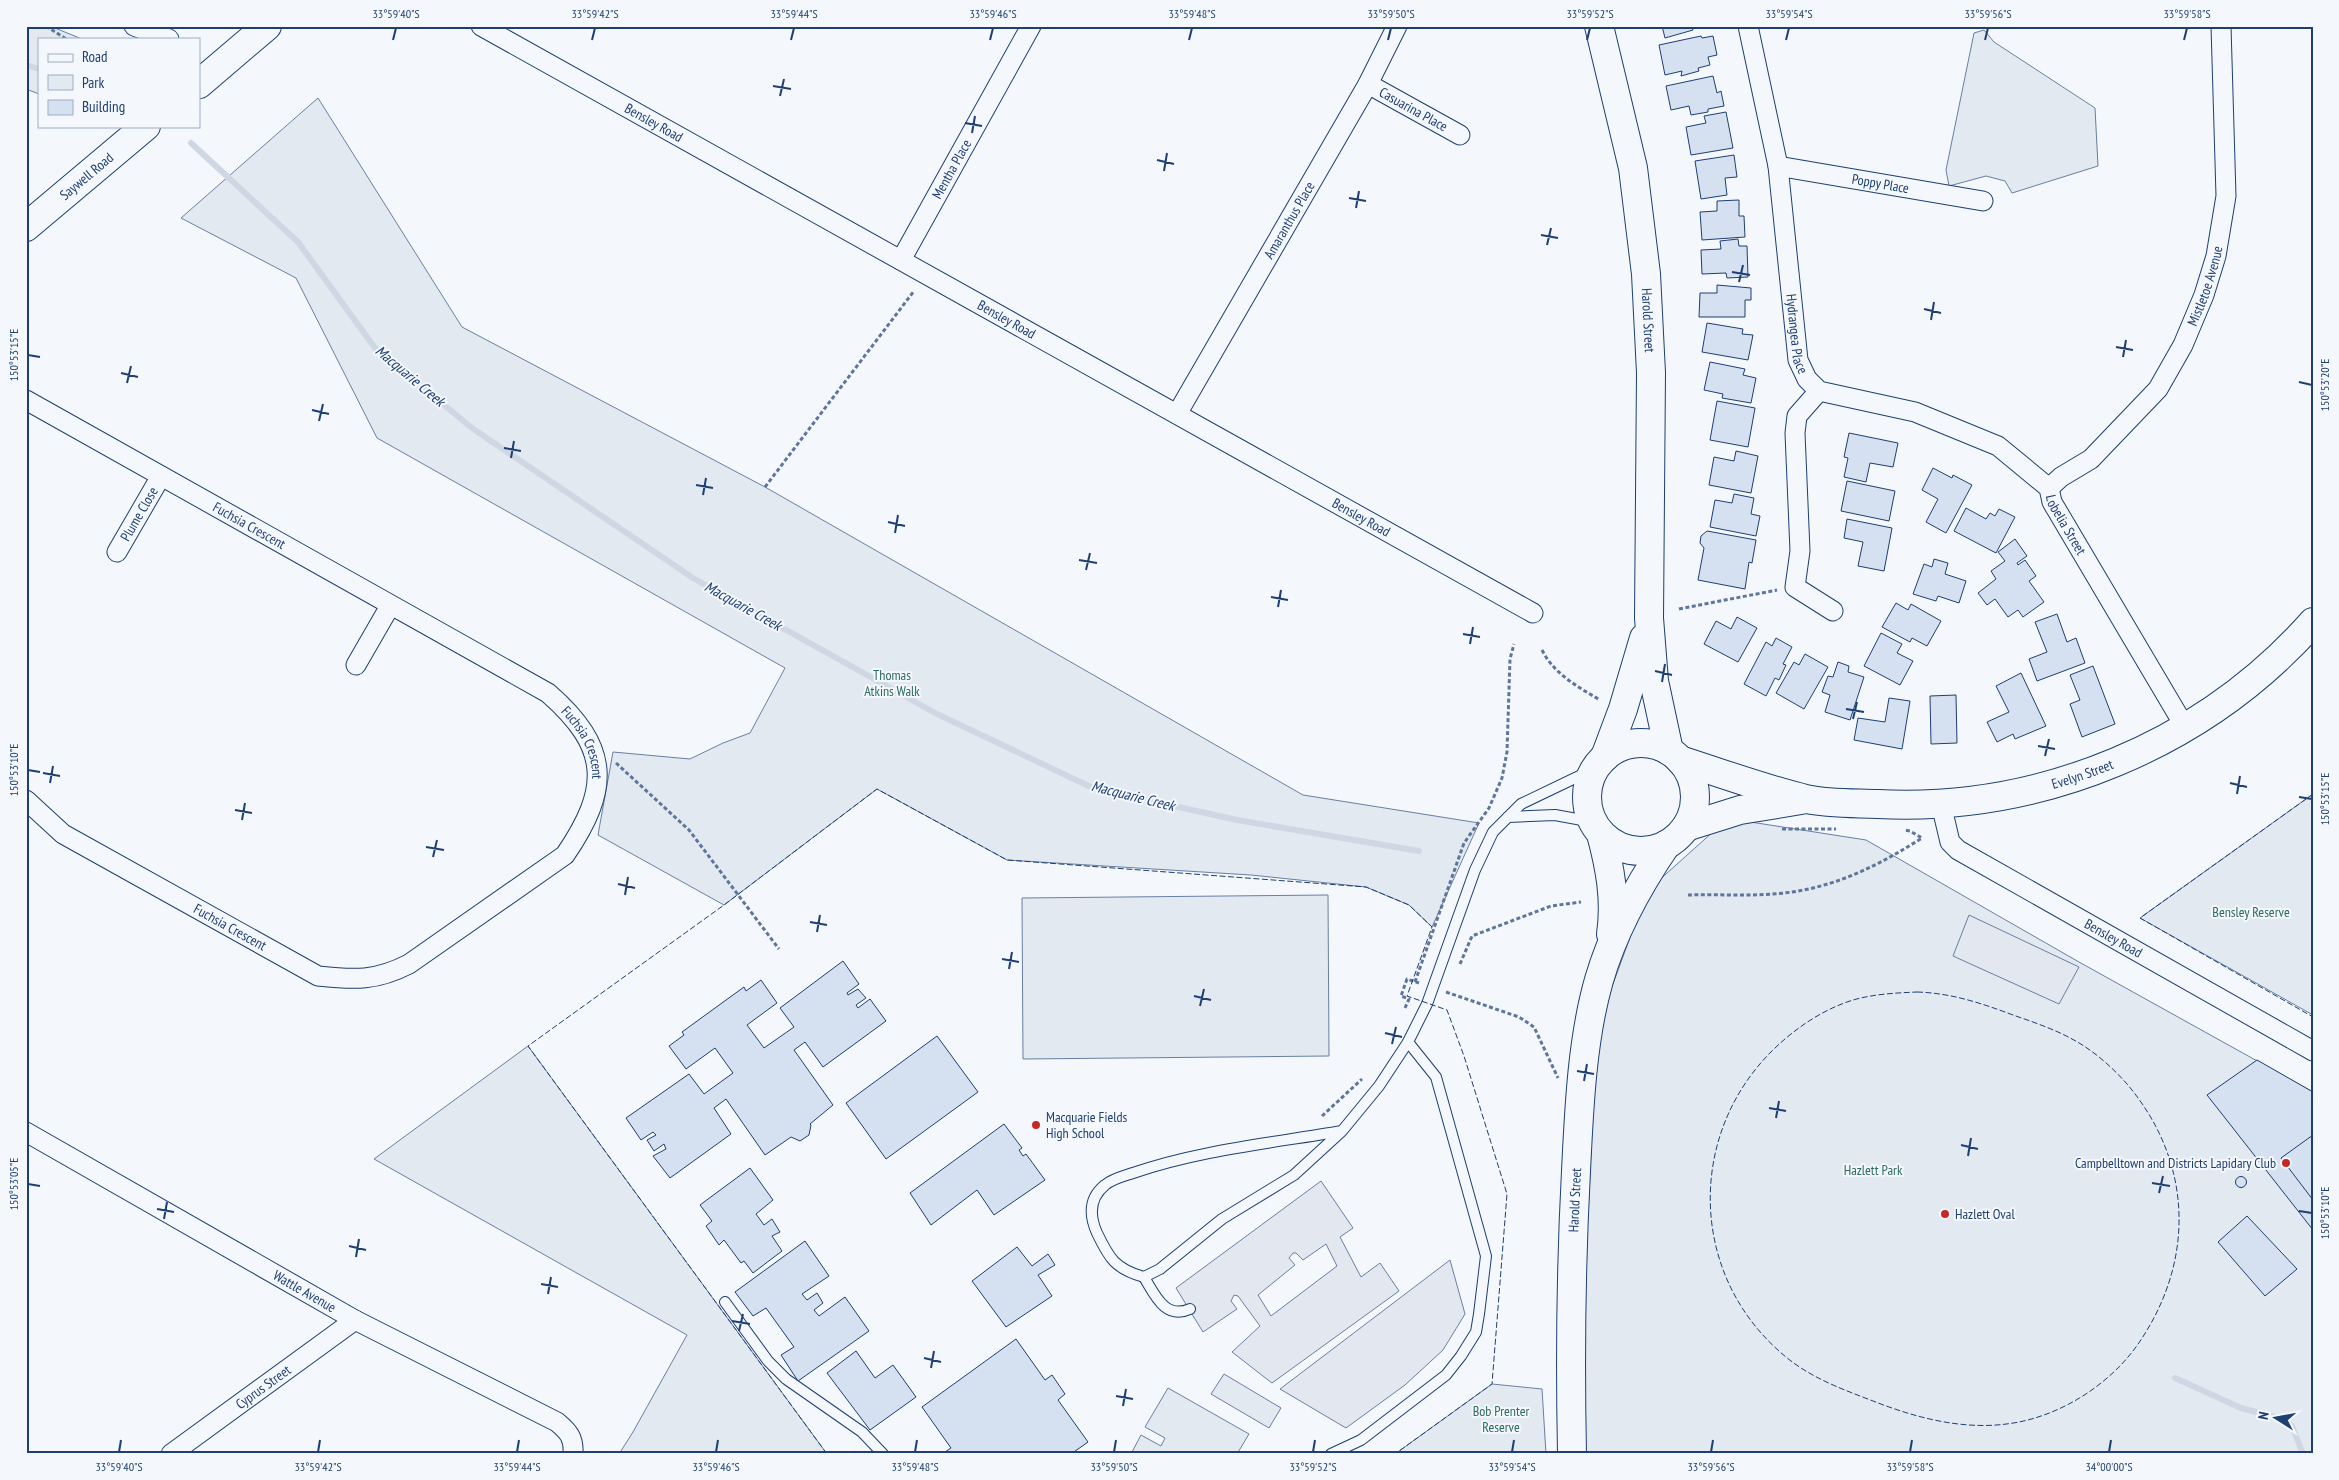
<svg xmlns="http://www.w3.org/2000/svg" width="2339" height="1480" font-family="'PT Sans Narrow',sans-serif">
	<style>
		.green { fill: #e3e9f0; stroke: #687fa3 }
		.parking { fill: #e3e8f0; stroke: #687fa3; fill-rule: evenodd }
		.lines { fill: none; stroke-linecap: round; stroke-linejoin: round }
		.stream { stroke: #cfd7e4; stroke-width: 6 }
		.building { fill: #d5e0f0; stroke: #1d3f73 }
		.lane-casing { stroke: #1d3f73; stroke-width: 12 }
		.street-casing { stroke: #1d3f73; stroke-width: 21 }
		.secondary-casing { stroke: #1d3f73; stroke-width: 30 }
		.path { stroke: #5e769c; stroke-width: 3; stroke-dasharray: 4 2.5; stroke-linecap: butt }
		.lane { stroke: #f4f7fb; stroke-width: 10 }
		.street { stroke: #f4f7fb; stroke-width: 19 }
		.secondary { stroke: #f4f7fb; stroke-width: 28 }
		.fence { stroke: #1d3f73; stroke-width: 1; stroke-dasharray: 6 2.5; stroke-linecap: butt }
		.ticks { fill: none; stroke: #1d3f73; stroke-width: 2 }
		.poi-dot { fill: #c62828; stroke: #f4f7fb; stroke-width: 2 }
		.labels { text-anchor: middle; stroke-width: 4; stroke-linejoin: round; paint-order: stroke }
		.street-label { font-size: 14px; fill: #1d3f73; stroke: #f4f7fb }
		.park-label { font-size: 14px; fill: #2c6c60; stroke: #f4f7fb }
		.poi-label { font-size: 14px; fill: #1d3f73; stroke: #f4f7fb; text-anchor: start }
		.water-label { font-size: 15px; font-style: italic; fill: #1d3f73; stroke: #f4f7fb }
		.neatline { fill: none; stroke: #1d3f73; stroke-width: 2 }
		.ticks-label { font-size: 12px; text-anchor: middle; fill: #1d3f73 }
	</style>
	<rect width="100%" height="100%" fill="#f4f7fb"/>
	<g class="green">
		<polygon points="26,26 50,26 82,39 39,39 39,94 26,89"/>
		<polygon points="1984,30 1994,42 2095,108 2098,166 2012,193 2005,181 1986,176 1949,186 1946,170 1974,33"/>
		<polygon points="318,98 462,327 765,487 1303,795 1479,823 1432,927 1409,905 1366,887 1251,875 1007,860 877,789 724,905 598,835 613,752 690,759 723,743 750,733 785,668 377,438 296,278 181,218"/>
		<polygon points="2313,794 2313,1015 2140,918"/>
		<polygon points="1744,821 1866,840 2079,962 2313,1092 2313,1454 1583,1454 1579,1397 1591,1151 1592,1083 1606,1003 1647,891 1715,830"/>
		<polygon points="1328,895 1329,1056 1023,1059 1022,898"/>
		<polygon points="528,1046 827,1454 619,1454 633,1432 687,1335 374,1159"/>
		<polygon points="1224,1374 1281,1408 1269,1428 1211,1394"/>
		<polygon points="1492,1384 1542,1389 1546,1454 1395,1454"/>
		<polygon points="1168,1388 1249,1434 1237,1454 1131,1454 1141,1435 1161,1446 1165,1438 1145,1427"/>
	</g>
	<g class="parking">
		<polygon points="1969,915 2079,967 2059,1004 1953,956"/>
		<path d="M1321 1181 1353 1228 1340 1237 1361 1277 1380 1263 1399 1291 1272 1383 1232 1352 1260 1326 1238 1296 1234 1295 1231 1301 1237 1309 1203 1332 1176 1288ZM1326 1244 1337 1266 1271 1316 1258 1295 1295 1265 1289 1258 1293 1253H1296L1303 1260Z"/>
		<polygon points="1450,1260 1465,1314 1443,1350 1405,1385 1346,1428 1280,1389"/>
	</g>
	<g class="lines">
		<g class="stream">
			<polyline points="26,65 39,69"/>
			<polyline points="191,143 298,242 375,348 472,428 693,578 937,714 1093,788 1237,820 1419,851"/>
			<polyline points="2175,1378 2241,1408 2283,1419 2292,1426 2303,1454"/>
		</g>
	</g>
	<g class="building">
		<polygon points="1662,26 1692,26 1693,30 1665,38"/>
		<polygon points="1701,36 1702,38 1713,36 1717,55 1708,57 1710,65 1698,68 1699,71 1681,76 1682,71 1665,75 1659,45"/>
		<polygon points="1713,76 1717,93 1721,91 1724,106 1708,109 1708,112 1691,115 1689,106 1671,110 1666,86"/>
		<polygon points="1726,112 1733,148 1691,155 1686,127 1706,123 1704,116"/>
		<polygon points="1734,155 1737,177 1725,178 1727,195 1701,199 1695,161"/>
		<polygon points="1739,200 1739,216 1744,216 1745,237 1702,240 1700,212 1717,211 1717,201"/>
		<polygon points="1738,239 1739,246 1747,246 1748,277 1727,278 1726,273 1702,274 1701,250 1721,249 1720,241"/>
		<polygon points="1717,285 1751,288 1751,300 1745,300 1745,317 1699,317 1700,293 1717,293"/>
		<polygon points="1707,323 1743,329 1742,334 1753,335 1748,360 1702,352"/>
		<polygon points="1710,362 1745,369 1743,375 1756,378 1751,403 1722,398 1723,394 1704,390"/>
		<polygon points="1717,401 1755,408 1748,447 1710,440"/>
		<polygon points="1849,433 1898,443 1893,467 1870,463 1866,482 1844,477 1848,458 1844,457"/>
		<polygon points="1736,451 1758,456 1751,493 1709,485 1714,457 1734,461"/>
		<polygon points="1933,468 1952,478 1953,475 1972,485 1946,533 1926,522 1938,499 1922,490"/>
		<polygon points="1847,481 1895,491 1889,521 1841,511"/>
		<polygon points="1734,494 1754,498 1751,514 1760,516 1756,536 1710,527 1715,500 1732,503"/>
		<polygon points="1966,508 1986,519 1990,513 1995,516 1999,509 2015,517 1996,553 1954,531"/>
		<polygon points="1847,519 1892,528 1884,571 1858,566 1863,542 1844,538"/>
		<polygon points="1707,531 1756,540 1752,563 1749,562 1745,589 1698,580 1704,548 1700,543 1701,536"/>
		<polygon points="2015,539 2027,556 2017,563 2018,565 2025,560 2036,576 2029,581 2044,602 2023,617 2018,610 2008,617 1995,599 1987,605 1978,593 1996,579 1991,571 2005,561 1998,552"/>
		<polygon points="1934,559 1948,563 1945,574 1966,581 1959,603 1938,596 1936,601 1913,594 1924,564 1932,567"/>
		<polygon points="1896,603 1908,610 1911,604 1941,621 1927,646 1912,638 1910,642 1882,627"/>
		<polygon points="2057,614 2067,642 2076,638 2085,663 2037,681 2029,659 2047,652 2035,622"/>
		<polygon points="1737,617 1757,628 1738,662 1704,644 1716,621 1731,629"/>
		<polygon points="1881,633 1902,644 1897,653 1913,661 1900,685 1864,666"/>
		<polygon points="1776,638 1792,647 1783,664 1786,665 1779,680 1775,678 1766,696 1744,684 1766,642 1772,646"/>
		<polygon points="1805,654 1828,667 1804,709 1776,693 1794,662 1799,665"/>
		<polygon points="1838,662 1849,666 1848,672 1864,677 1850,720 1825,712 1830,695 1822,692 1828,676 1833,677"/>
		<polygon points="2093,666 2115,724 2082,737 2070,704 2080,700 2070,675"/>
		<polygon points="2021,673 2046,726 2015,739 2013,734 1997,742 1987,722 2009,712 1996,686"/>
		<polygon points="1956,695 1957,743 1931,744 1930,696"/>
		<polygon points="1889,698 1910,701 1902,749 1854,740 1858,718 1885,722"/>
		<polygon points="843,961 859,984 847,993 848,995 858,989 866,998 856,1005 858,1008 870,999 886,1021 823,1067 805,1042 794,1050 833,1105 810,1124 811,1125 809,1135 800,1141 791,1137 765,1155 726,1099 714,1108 731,1134 670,1178 653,1156 666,1149 664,1144 654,1151 647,1140 656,1135 653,1132 641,1140 626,1118 689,1074 704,1094 733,1073 715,1048 686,1069 669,1046 684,1035 682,1032 744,987 746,991 761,980 777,1003 747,1025 764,1048 794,1027 780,1008"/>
		<polygon points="937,1036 978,1092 886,1159 846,1103"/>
		<polygon points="2257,1060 2313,1092 2313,1230 2207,1095"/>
		<polygon points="1004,1124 1022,1148 1019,1150 1023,1156 1026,1154 1045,1180 994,1215 977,1190 931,1225 910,1193"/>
		<polygon points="2313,1135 2313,1200 2281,1158"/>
		<polygon points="750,1168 773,1200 756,1214 764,1225 772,1219 780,1232 772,1236 782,1251 753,1273 744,1261 741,1263 724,1240 719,1245 706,1226 712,1221 700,1205"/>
		<circle cx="2241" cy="1182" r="5.5"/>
		<polygon points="2247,1216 2297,1269 2265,1296 2218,1242"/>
		<polygon points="805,1241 829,1276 802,1294 807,1300 817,1293 823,1303 814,1310 819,1316 845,1297 869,1331 798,1381 781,1355 794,1347 766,1308 753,1316 735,1292"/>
		<polygon points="1017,1247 1032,1266 1048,1254 1055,1265 1038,1275 1052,1296 1006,1327 972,1281"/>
		<polygon points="1016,1339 1045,1380 1052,1375 1065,1394 1058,1400 1088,1442 1071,1454 947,1454 945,1452 951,1448 922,1407"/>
		<polygon points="856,1351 875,1378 893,1365 916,1397 870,1430 827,1373"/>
	</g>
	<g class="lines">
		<g class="lane-casing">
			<g id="lane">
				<polyline points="1508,817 1555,815 1593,822"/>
				<path d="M1342 1131C1273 1143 1199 1150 1133 1173 1124 1176 1112 1179 1105 1185 1089 1198 1089 1215 1097 1233 1109 1258 1115 1269 1144 1277L1160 1269 1222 1219 1294 1175 1342 1131 1379 1086 1408 1042 1427 1004 1475 870 1493 832 1521 804 1596 768"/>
				<path d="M1144 1277C1155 1295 1165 1320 1190 1309"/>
				<polyline points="725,1302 768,1361 786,1379 862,1432 883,1454"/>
				<polyline points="1331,1454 1361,1440 1446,1375 1461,1356 1476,1332 1479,1314 1486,1256 1436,1077 1408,1042"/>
			</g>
		</g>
		<g class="street-casing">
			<g id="street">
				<polyline points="134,26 169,39"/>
				<path id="s1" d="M481 26 1533 613"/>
				<path id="s2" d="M1748 26 1778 166 1798 360 1807 379 1819 391 1915 412 1998 446 2049 488 2052 502 2185 727"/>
				<path id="s3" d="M1368 84 1460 135"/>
				<path id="s4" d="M1778 166 1983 201"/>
				<path id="s5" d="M901 260 1031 26"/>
				<polyline points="1819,391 1797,416 1795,433 1800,551 1795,587 1833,611"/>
				<path id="s6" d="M26 400 548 693C611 748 610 789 565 855L409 964C376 981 355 980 318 976L63 834 26 800"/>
				<path id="s7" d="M1177 414 1368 84 1397 26"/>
				<path id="s8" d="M2049 488 2061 477 2091 459 2158 389 2183 345 2204 295 2216 256 2226 196 2221 26"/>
				<path id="s9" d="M117 552 161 476"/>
				<polyline points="356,665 390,606"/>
				<path id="s10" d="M1941 804 1950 842 1958 850 2313 1051"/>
				<path id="s11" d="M26 1132 355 1320 557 1422C569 1432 574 1438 573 1454"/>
				<path id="s12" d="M171 1454 355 1320"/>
			</g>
		</g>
		<g class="secondary-casing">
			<g id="secondary">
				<path id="s13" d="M1599 26 1633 168 1646 274 1651 373 1649 618 1654 681 1669 751"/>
				<polyline points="199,84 267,26"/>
				<path id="s14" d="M26 227 146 126"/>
				<circle cx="1641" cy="797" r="54"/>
				<polyline points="1605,757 1623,709 1644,638"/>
				<path id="s15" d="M1680 760C1721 773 1764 789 1806 799 1829 804 1855 803 1878 804 2041 812 2204 745 2313 622"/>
				<polyline points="1686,827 1740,810 1801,800"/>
				<path d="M1601 834C1610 867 1616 900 1611 934"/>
				<path id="s16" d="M1572 1454C1570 1359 1571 1265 1576 1171 1579 1109 1582 1039 1599 980 1613 932 1638 886 1666 845"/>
			</g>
		</g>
		<g class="path">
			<polyline points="46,26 66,39"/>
			<polyline points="765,487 914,291"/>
			<polyline points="1679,609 1777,590"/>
			<path d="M1542 650C1554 674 1578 687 1600 700"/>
			<polyline points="616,763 689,830 779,949"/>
			<polyline points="1782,829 1836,829"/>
			<path d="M1688 895C1722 894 1758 897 1792 892 1840 885 1881 864 1922 838L1910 831 1904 830"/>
			<polyline points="1460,964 1472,936 1551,906 1581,902"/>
			<polyline points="1415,982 1464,843 1489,808 1502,778 1507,752 1510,659 1514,644"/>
			<polyline points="1446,992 1519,1017 1534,1027 1558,1078"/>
			<polyline points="1405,1008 1409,999 1401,996 1407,979 1419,983"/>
			<polyline points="1322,1116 1362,1079"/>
		</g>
		<use href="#lane" class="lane"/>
		<use href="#street" class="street"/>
		<use href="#secondary" class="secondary"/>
		<g class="fence">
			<polyline points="2313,794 2140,918 2313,1017"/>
			<path d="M1917 992C1951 993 1981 1003 2013 1015 2033 1022 2054 1029 2072 1039 2093 1050 2112 1067 2127 1084 2190 1158 2196 1253 2144 1335 2118 1378 2069 1412 2019 1422 1969 1432 1919 1419 1873 1401 1839 1388 1806 1376 1779 1351 1688 1270 1688 1131 1775 1048 1797 1027 1824 1009 1853 1000 1874 994 1895 993 1917 992Z"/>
			<polyline points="827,1454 528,1046 724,905 877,789 1007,860 1366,887 1409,905 1432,927 1407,996 1447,1010 1464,1056 1507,1194 1492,1384 1395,1454"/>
		</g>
	</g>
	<path class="ticks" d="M393 40 396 28M592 40 595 28M791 40 794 28M990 40 993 28M1189 40 1192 28M1388 40 1391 28M1587 40 1590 28M1786 40 1789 28M1985 40 1988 28M2184 40 2187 28M773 86 791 89M780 96 784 79M965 123 982 126M972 133 975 116M1157 160 1174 164M1164 171 1167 153M1349 198 1366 201M1356 208 1359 191M1541 235 1558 238M1547 245 1551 228M1732 272 1750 275M1739 282 1743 265M1924 309 1941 313M1931 320 1934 302M2116 347 2133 350M28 355 40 357M2123 357 2126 340M121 373 138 377M2299 382 2312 385M127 383 131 366M312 410 329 414M319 421 323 404M504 448 521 451M511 458 514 441M696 485 713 488M703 495 706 478M888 522 905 526M895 533 898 515M1079 560 1097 563M1086 570 1090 553M1271 597 1288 600M1278 607 1281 590M1463 634 1480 637M1470 644 1473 627M1655 671 1672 675M1662 682 1665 664M1846 709 1864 712M1853 719 1857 702M2038 746 2055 749M2045 756 2049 739M28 770 40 772M43 773 60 776M50 783 53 766M2230 783 2247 787M2237 794 2240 776M2299 797 2312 799M235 810 252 813M242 820 245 803M426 847 444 850M433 857 437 840M618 884 635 888M625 895 628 877M810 922 827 925M817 932 820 915M1002 959 1019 962M1009 969 1012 952M1194 996 1211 1000M1200 1006 1204 989M1385 1033 1402 1037M1392 1044 1396 1027M1577 1071 1594 1074M1584 1081 1587 1064M1769 1108 1786 1111M1776 1118 1779 1101M1961 1145 1978 1149M1968 1156 1971 1138M2152 1183 2170 1186M28 1184 40 1186M2159 1193 2163 1176M157 1209 174 1212M2299 1211 2312 1213M164 1219 167 1202M349 1246 366 1250M356 1257 359 1239M541 1284 558 1287M548 1294 551 1277M732 1321 750 1324M739 1331 743 1314M924 1358 941 1362M931 1368 934 1351M1116 1396 1133 1399M1123 1406 1126 1389M119 1452 121 1440M318 1452 320 1440M517 1452 519 1440M716 1452 718 1440M915 1452 917 1440M1114 1452 1116 1440M1313 1452 1315 1440M1512 1452 1514 1440M1711 1452 1713 1440M1910 1452 1912 1440M2109 1452 2111 1440"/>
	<g class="poi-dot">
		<circle cx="1036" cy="1125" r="5"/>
		<circle cx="2286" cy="1163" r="5"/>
		<circle cx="1945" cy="1214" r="5"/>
	</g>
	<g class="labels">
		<g class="street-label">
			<text dy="5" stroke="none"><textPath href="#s3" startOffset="52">Casuarina Place</textPath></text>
			<text dy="5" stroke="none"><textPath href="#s1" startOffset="198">Bensley Road</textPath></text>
			<text dy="5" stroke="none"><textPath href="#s5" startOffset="104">Mentha Place</textPath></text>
			<text dy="5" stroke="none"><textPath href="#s14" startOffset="79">Saywell Road</textPath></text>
			<text dy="5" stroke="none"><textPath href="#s4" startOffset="104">Poppy Place</textPath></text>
			<text dy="5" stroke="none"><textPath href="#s7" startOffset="224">Amaranthus Place</textPath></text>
			<text dy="5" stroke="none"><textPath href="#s8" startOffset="262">Mistletoe Avenue</textPath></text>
			<text dy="5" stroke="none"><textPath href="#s1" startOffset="602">Bensley Road</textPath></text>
			<text dy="5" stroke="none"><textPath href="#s13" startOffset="299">Harold Street</textPath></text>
			<text dy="5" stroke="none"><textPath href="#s2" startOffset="312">Hydrangea Place</textPath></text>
			<text dy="5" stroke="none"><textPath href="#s9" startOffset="44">Plume Close</textPath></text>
			<text dy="5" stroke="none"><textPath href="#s1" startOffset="1008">Bensley Road</textPath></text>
			<text dy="5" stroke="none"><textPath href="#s2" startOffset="671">Lobelia Street</textPath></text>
			<text dy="5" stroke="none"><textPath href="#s6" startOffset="256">Fuchsia Crescent</textPath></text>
			<text dy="5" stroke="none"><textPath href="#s6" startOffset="661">Fuchsia Crescent</textPath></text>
			<text dy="5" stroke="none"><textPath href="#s15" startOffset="412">Evelyn Street</textPath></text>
			<text transform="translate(230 927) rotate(29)" y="5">Fuchsia Crescent</text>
			<text dy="5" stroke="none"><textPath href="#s10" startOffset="229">Bensley Road</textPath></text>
			<text dy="5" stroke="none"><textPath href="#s16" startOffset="254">Harold Street</textPath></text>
			<text dy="5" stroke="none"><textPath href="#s11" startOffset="321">Wattle Avenue</textPath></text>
			<text dy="5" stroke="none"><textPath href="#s12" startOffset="114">Cyprus Street</textPath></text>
		</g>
		<g class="park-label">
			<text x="892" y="680">Thomas<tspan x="892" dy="16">Atkins Walk</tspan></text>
			<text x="2251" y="917">Bensley Reserve</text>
			<text x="1873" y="1175">Hazlett Park</text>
			<text x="1501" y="1416">Bob Prenter<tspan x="1501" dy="16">Reserve</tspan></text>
		</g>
		<g class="poi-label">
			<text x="1046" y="1122">Macquarie Fields<tspan x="1046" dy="16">High School</tspan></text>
			<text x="2276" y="1168" text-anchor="end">Campbelltown and Districts Lapidary Club</text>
			<text x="1955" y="1219">Hazlett Oval</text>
		</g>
		<g class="water-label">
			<text transform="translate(410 376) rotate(40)" y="5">Macquarie Creek</text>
			<text transform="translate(743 606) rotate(29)" y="5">Macquarie Creek</text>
			<text transform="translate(1133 796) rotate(14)" y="5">Macquarie Creek</text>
		</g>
	</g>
	<rect width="2339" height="1480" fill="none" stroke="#f4f7fb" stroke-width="55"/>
	<rect x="38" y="38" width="162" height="90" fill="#f4f7fb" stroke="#9eadc5"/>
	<rect x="48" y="54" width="25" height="8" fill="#f4f7fb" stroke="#9eadc5"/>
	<text x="82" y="62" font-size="15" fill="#1d3f73">Road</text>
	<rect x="48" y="75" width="25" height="15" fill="#e3e9f0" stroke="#9eadc5"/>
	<text x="82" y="88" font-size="15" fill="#1d3f73">Park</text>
	<rect x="48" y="100" width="25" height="15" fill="#d5e0f0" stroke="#9eadc5"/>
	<text x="82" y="112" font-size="15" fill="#1d3f73">Building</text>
	<g transform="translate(2276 1418) rotate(281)" stroke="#f4f7fb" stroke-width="4" paint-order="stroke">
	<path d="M0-4L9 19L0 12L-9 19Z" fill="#1d3f73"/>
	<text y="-8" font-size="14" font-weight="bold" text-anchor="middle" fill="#1d3f73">N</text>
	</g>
	<rect x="28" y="28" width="2284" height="1424" class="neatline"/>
	<g class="ticks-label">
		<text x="396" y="18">33°59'40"S</text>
		<text x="595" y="18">33°59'42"S</text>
		<text x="794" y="18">33°59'44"S</text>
		<text x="993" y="18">33°59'46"S</text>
		<text x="1192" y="18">33°59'48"S</text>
		<text x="1391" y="18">33°59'50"S</text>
		<text x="1590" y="18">33°59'52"S</text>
		<text x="1789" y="18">33°59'54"S</text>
		<text x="1988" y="18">33°59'56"S</text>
		<text x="2187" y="18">33°59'58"S</text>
		<text transform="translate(14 355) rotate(-90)" y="4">150°53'15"E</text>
		<text transform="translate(2325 385) rotate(-90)" y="4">150°53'20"E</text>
		<text transform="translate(14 770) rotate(-90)" y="4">150°53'10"E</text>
		<text transform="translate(2325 799) rotate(-90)" y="4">150°53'15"E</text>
		<text transform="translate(14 1184) rotate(-90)" y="4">150°53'05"E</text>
		<text transform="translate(2325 1213) rotate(-90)" y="4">150°53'10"E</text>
		<text x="119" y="1471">33°59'40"S</text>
		<text x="318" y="1471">33°59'42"S</text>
		<text x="517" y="1471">33°59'44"S</text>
		<text x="716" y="1471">33°59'46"S</text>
		<text x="915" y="1471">33°59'48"S</text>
		<text x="1114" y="1471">33°59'50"S</text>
		<text x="1313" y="1471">33°59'52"S</text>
		<text x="1512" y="1471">33°59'54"S</text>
		<text x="1711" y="1471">33°59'56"S</text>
		<text x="1910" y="1471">33°59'58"S</text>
		<text x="2109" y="1471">34°00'00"S</text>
	</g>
</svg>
